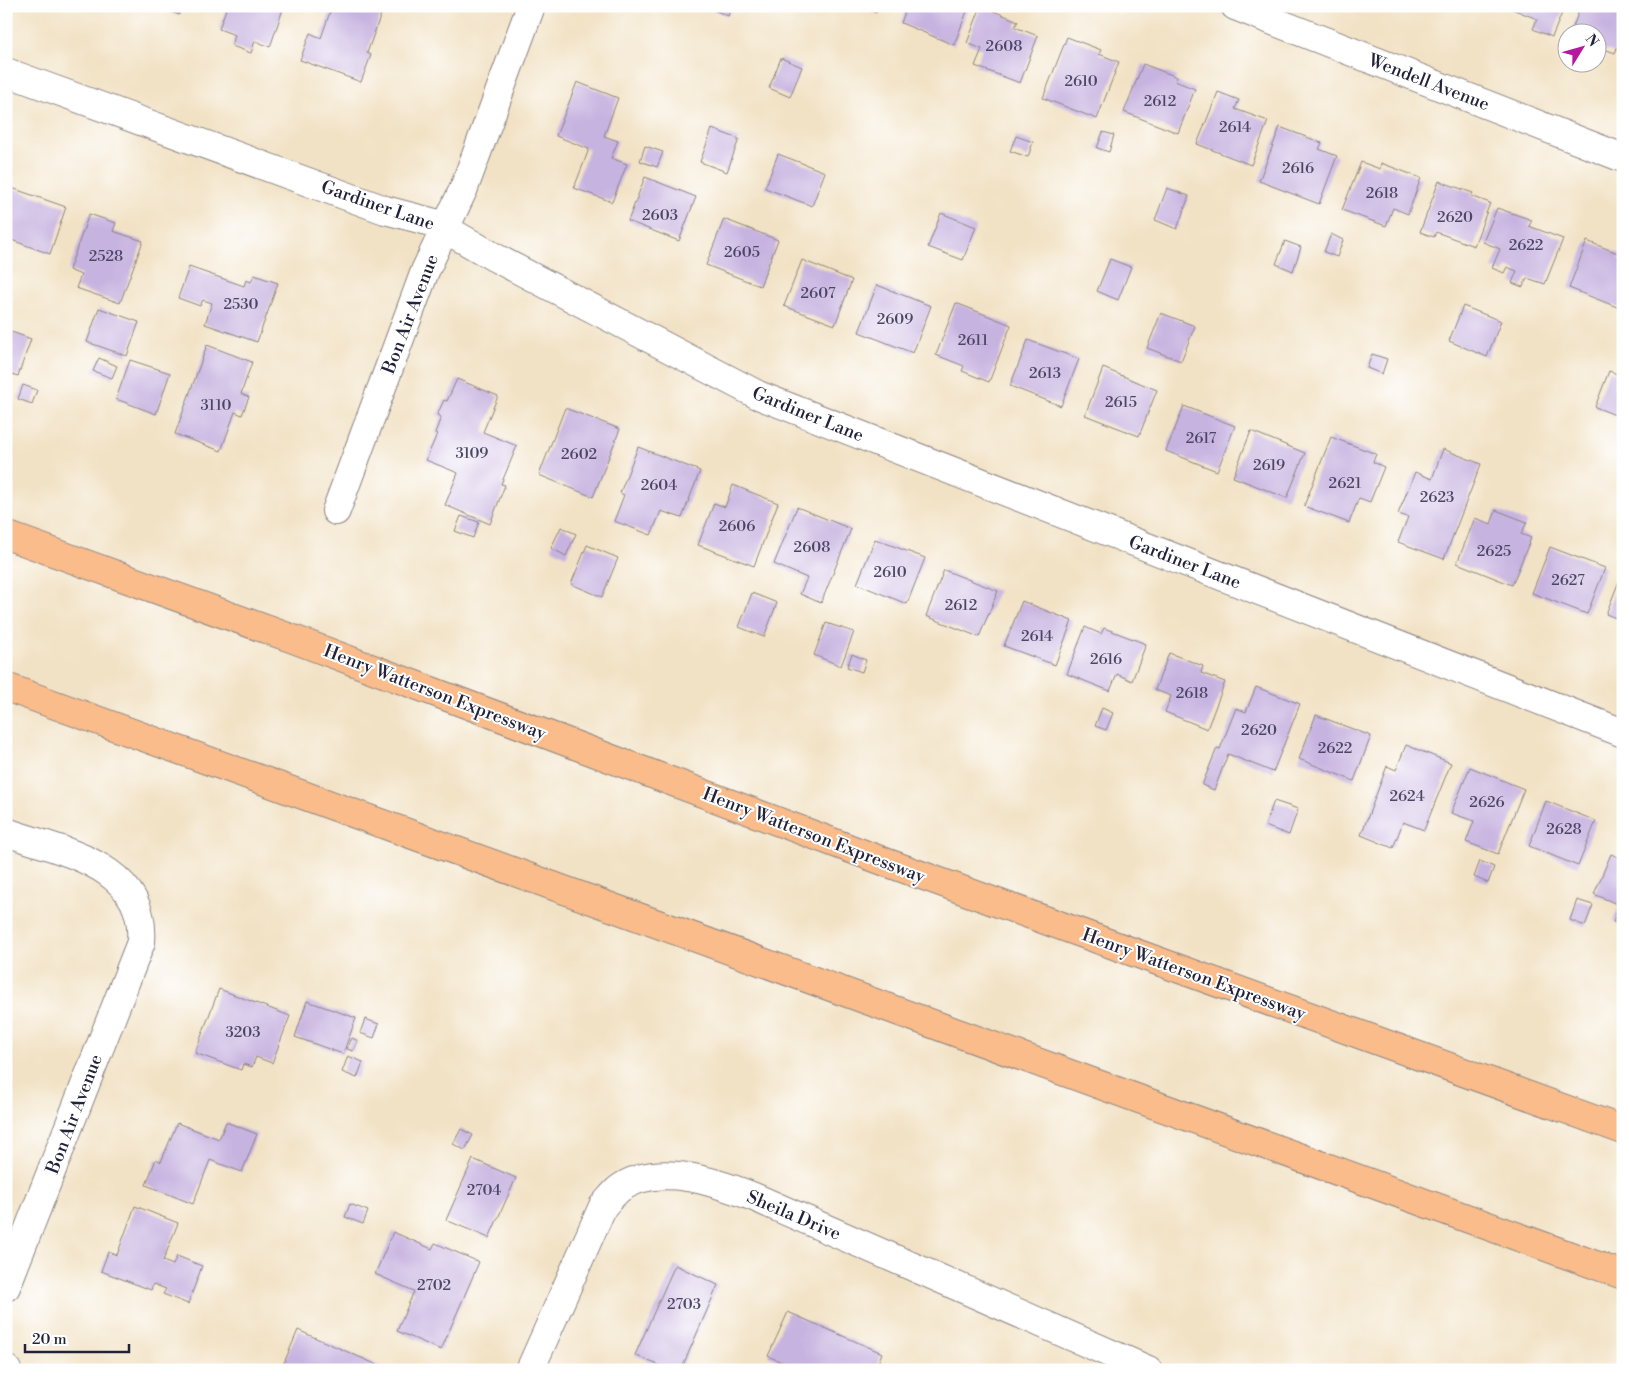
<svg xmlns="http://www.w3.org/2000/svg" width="1629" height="1376" font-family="'Libre Bodoni',serif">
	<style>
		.building { fill: #c7b3e0 }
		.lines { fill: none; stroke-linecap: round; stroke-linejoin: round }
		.minor-casing { stroke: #8a8280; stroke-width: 30 }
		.motorway-casing { stroke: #8a8280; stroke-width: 30 }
		.minor { stroke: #fff; stroke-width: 28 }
		.motorway { stroke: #f9bc8a; stroke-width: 28 }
		.labels { text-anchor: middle; stroke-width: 4; stroke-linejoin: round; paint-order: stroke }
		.number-label { font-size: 15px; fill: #4b4664 }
		.street-label { font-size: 18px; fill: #22223b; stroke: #fff }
	</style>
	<rect width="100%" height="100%" fill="#fff"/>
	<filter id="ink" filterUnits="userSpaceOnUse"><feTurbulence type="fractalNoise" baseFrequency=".02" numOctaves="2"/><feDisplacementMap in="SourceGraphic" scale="10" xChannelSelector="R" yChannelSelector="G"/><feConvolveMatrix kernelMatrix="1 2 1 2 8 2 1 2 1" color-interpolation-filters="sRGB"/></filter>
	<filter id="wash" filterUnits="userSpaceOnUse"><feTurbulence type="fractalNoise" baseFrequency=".0096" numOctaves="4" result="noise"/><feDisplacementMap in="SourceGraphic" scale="20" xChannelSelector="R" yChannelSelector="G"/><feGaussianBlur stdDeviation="1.12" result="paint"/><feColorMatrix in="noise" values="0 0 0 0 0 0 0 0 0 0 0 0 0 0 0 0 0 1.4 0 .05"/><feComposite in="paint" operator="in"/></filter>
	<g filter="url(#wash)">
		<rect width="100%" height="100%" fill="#f2e2c5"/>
		<g id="blocks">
			<g class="building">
				<polygon points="156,6 182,6 179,15"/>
				<polygon points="227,6 284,6 270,47 255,41 251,53 232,46 235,35 219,29"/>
				<polygon points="332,6 384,6 367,53 371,55 361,82 300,60 310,33 321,38"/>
				<polygon points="705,6 732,6 728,16"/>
				<polygon points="858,6 879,6 876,13"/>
				<polygon points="907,6 969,6 954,45 901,23"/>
				<polygon points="981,6 1018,21 1015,27 1038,36 1020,83 975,66 982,49 967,43"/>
				<polygon points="1505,6 1565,6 1552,37 1533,29 1537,19"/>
				<polygon points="1581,6 1623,6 1623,33 1615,53 1596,46 1596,32 1571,32"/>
				<polygon points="1067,37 1101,50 1099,54 1119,62 1097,119 1043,98"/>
				<polygon points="781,58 802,67 790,97 769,88"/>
				<polygon points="1143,64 1177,77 1175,81 1195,89 1178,133 1124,112"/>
				<polygon points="577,82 618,98 604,136 618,141 611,158 627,164 612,202 574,188 589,149 556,136"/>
				<polygon points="1218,92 1239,100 1235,109 1268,121 1251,165 1197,144"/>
				<polygon points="1280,127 1322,143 1319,149 1337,156 1319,204 1259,181"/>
				<polygon points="712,129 739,139 727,172 700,162"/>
				<polygon points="1103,132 1114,135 1109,152 1097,148"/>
				<polygon points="1016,136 1033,142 1028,157 1010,151"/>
				<polygon points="645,146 663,152 657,167 640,161"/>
				<polygon points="778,154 825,172 812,206 765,188"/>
				<polygon points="1361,162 1380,169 1381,163 1421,178 1408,214 1393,208 1386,226 1342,210"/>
				<polygon points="645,177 696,197 679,241 628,221"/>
				<polygon points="1439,181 1473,193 1471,196 1490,203 1474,246 1436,232 1434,237 1420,232"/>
				<polygon points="6,186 66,207 50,254 6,238"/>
				<polygon points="1167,188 1189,196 1177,229 1155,220"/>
				<polygon points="1497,208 1532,220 1529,226 1563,239 1545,284 1527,278 1523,287 1512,283 1517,271 1507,267 1504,273 1492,268 1500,249 1483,242"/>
				<polygon points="941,213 976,227 963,260 928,247"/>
				<polygon points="89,214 116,223 113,231 143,241 120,303 76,288 81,275 69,270"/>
				<polygon points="724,219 778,240 760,286 706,265"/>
				<polygon points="1331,234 1343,240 1337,257 1324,252"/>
				<polygon points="1285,241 1301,247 1293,271 1276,264"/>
				<polygon points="1587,241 1620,254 1619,259 1623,261 1622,309 1569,288"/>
				<polygon points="1110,259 1131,267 1118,300 1097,291"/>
				<polygon points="802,260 852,280 835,325 784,306"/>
				<polygon points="189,267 244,286 246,280 251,282 254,275 278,283 257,342 205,324 212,303 203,300 200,306 178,298"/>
				<polygon points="877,285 931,306 913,353 859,332"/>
				<polygon points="956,303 1011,325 989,382 962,371 964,366 936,355"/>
				<polygon points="1463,306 1501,321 1487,357 1449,341"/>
				<polygon points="99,308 139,322 127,356 87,342"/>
				<polygon points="1161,313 1195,326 1181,361 1147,348"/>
				<polygon points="6,330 31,339 18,376 6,372"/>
				<polygon points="1028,340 1079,359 1061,406 1010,386"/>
				<polygon points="207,345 252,362 241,394 249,397 242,415 235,412 221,451 175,434"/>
				<polygon points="1372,354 1387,359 1382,374 1367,368"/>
				<polygon points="99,358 117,366 112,378 93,371"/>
				<polygon points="130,360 170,373 156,414 116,399"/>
				<polygon points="1103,368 1157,390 1139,436 1085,415"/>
				<polygon points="1609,371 1623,376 1623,418 1595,407"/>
				<polygon points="457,379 498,396 483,432 517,446 501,484 505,485 490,524 445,505 458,473 426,460 437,434 435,433 441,417 437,415 444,400 447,401"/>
				<polygon points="23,385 37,390 32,404 18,399"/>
				<polygon points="1184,406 1235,426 1217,471 1166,451"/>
				<polygon points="565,408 620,429 593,497 539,475"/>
				<polygon points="1251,431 1305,453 1287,498 1233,477"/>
				<polygon points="1331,437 1376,454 1373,462 1384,467 1370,502 1359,498 1349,523 1304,506"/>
				<polygon points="638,447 700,471 682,518 661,511 651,535 614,521 624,495 620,493"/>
				<polygon points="1443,449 1481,464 1444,559 1398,542 1408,517 1398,514 1415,472 1432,479"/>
				<polygon points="733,485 778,503 754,566 698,545 714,503 725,507"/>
				<polygon points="797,507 851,529 821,603 800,594 807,578 774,564"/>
				<polygon points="1496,510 1527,522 1521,534 1531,538 1512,585 1457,563 1475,518 1491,524"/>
				<polygon points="461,516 479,522 473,538 455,531"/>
				<polygon points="561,527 576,534 566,556 551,548"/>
				<polygon points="875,539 925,558 907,604 857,584"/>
				<polygon points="587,545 618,558 602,597 571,584"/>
				<polygon points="1550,547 1605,568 1587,614 1532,593"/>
				<polygon points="944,570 998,591 979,637 926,616"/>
				<polygon points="1623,571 1623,621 1606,614"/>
				<polygon points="752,593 777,603 764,637 739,627"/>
				<polygon points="1022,601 1072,621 1055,665 1004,646"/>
				<polygon points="826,623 854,632 841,666 814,655"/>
				<polygon points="1085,627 1101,634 1104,628 1146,644 1132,681 1117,674 1110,691 1067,674"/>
				<polygon points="1169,653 1203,666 1201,673 1225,682 1207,729 1165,712 1171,696 1155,690"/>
				<polygon points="852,654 866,660 862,672 847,667"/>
				<polygon points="1256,687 1300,704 1273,772 1228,754 1214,790 1202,785 1217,748 1220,749 1236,708 1246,712"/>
				<polygon points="1102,708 1113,713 1106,730 1095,726"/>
				<polygon points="1316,715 1371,736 1354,781 1299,759"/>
				<polygon points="1406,745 1451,763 1424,830 1403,822 1393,848 1361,835 1387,766 1396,770"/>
				<polygon points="1470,767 1524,789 1498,854 1466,842 1474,821 1451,813"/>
				<polygon points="1274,801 1298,809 1289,835 1265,826"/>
				<polygon points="1546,801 1596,821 1578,866 1529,846"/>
				<polygon points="1623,852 1623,926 1613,922 1619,905 1594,894 1611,854 1620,858"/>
				<polygon points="1480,861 1494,867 1488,883 1474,877"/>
				<polygon points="1577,900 1593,905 1585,926 1570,920"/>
				<polygon points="219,989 290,1016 272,1063 256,1057 252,1067 243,1064 241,1070 195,1053"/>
				<polygon points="307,1001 356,1018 343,1054 295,1037"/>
				<polygon points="365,1019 379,1024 374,1038 360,1033"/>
				<polygon points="352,1038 358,1041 353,1051 347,1049"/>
				<polygon points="348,1056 363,1062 357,1078 342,1072"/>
				<polygon points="226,1122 257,1134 242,1172 210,1160 193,1204 146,1185 156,1159 161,1162 177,1123 219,1139"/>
				<polygon points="461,1129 473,1135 465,1150 453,1144"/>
				<polygon points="473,1159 516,1178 489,1238 446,1220"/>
				<polygon points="350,1204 368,1211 363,1224 345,1217"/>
				<polygon points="135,1206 178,1223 163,1261 173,1265 177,1256 202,1266 188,1304 163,1294 166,1289 153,1284 151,1290 101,1271 108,1252 117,1255"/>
				<polygon points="393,1232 432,1249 435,1243 479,1262 441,1350 397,1331 414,1291 375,1274"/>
				<polygon points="675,1265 718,1285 681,1370 669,1370 635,1355"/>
				<polygon points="788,1312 882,1353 875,1370 799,1370 768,1356"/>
				<polygon points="298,1330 309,1335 389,1370 281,1370"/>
			</g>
		</g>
	</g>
	<g filter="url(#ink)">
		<use href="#blocks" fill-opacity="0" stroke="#8a8280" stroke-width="1"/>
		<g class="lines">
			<g class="minor-casing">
				<g id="minor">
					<polyline points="1235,6 1623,158"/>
					<polyline points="6,72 385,210 435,223 494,257 758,395 1623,733"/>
					<polyline points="336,511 425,271 464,188 531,6"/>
					<path d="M6 832C63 852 147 865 141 942L6 1287"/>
					<polyline points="6,1369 7,1370"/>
					<path d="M530 1370 603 1206C608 1201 613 1194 619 1189 657 1161 716 1182 754 1197L1148 1370"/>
				</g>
			</g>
			<g class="motorway-casing">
				<g id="motorway">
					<polyline points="6,535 296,640 888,863 1623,1130"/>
					<polyline points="6,687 1623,1275"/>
				</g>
			</g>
			<use href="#minor" class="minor"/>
			<use href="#motorway" class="motorway"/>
		</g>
	</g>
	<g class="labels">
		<g class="number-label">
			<text x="1004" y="51">2608</text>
			<text x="1081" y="86">2610</text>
			<text x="1160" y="106">2612</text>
			<text x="1235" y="132">2614</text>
			<text x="1298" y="173">2616</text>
			<text x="1382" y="198">2618</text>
			<text x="660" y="220">2603</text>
			<text x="1455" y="222">2620</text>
			<text x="1526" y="250">2622</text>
			<text x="742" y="257">2605</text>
			<text x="106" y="261">2528</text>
			<text x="818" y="298">2607</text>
			<text x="241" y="309">2530</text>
			<text x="895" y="324">2609</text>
			<text x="973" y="345">2611</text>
			<text x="1045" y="378">2613</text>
			<text x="1121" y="407">2615</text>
			<text x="216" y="410">3110</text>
			<text x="1201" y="443">2617</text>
			<text x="472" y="458">3109</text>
			<text x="579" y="459">2602</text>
			<text x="1269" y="470">2619</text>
			<text x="1345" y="488">2621</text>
			<text x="659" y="490">2604</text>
			<text x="1437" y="502">2623</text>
			<text x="737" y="531">2606</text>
			<text x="812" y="552">2608</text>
			<text x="1494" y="556">2625</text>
			<text x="890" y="577">2610</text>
			<text x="1568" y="585">2627</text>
			<text x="961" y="610">2612</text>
			<text x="1037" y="641">2614</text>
			<text x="1106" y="664">2616</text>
			<text x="1192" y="698">2618</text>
			<text x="1259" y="735">2620</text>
			<text x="1335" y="753">2622</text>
			<text x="1407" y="801">2624</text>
			<text x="1487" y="807">2626</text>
			<text x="1564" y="834">2628</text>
			<text x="243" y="1037">3203</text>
			<text x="484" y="1195">2704</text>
			<text x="434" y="1290">2702</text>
			<text x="684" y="1309">2703</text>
		</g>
		<g class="street-label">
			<text transform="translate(1429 82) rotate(21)" y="6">Wendell Avenue</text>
			<text transform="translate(378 205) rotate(19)" y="6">Gardiner Lane</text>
			<text transform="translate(410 314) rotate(-69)" y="6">Bon Air Avenue</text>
			<text transform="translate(808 414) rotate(22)" y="6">Gardiner Lane</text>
			<text transform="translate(1185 562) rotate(21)" y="6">Gardiner Lane</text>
			<text transform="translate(435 692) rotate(21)" y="6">Henry Watterson Expressway</text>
			<text transform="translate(814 835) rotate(21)" y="6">Henry Watterson Expressway</text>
			<text transform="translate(1194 974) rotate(20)" y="6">Henry Watterson Expressway</text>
			<text transform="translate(74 1114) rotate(-69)" y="6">Bon Air Avenue</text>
			<text transform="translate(794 1215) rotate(23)" y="6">Sheila Drive</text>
		</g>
	</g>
	<rect width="1629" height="1376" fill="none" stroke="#fff" stroke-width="25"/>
	<g transform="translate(1582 48) rotate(53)"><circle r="24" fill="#ffffff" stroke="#a7a7b1"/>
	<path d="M0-4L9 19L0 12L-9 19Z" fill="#b5179e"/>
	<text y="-8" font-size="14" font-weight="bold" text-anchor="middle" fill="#22223b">N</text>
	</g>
	<path d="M25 1344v8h104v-8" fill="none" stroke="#22223b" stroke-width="2.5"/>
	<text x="32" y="1344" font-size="15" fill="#22223b" stroke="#ffffff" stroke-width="4" paint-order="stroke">20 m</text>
</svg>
